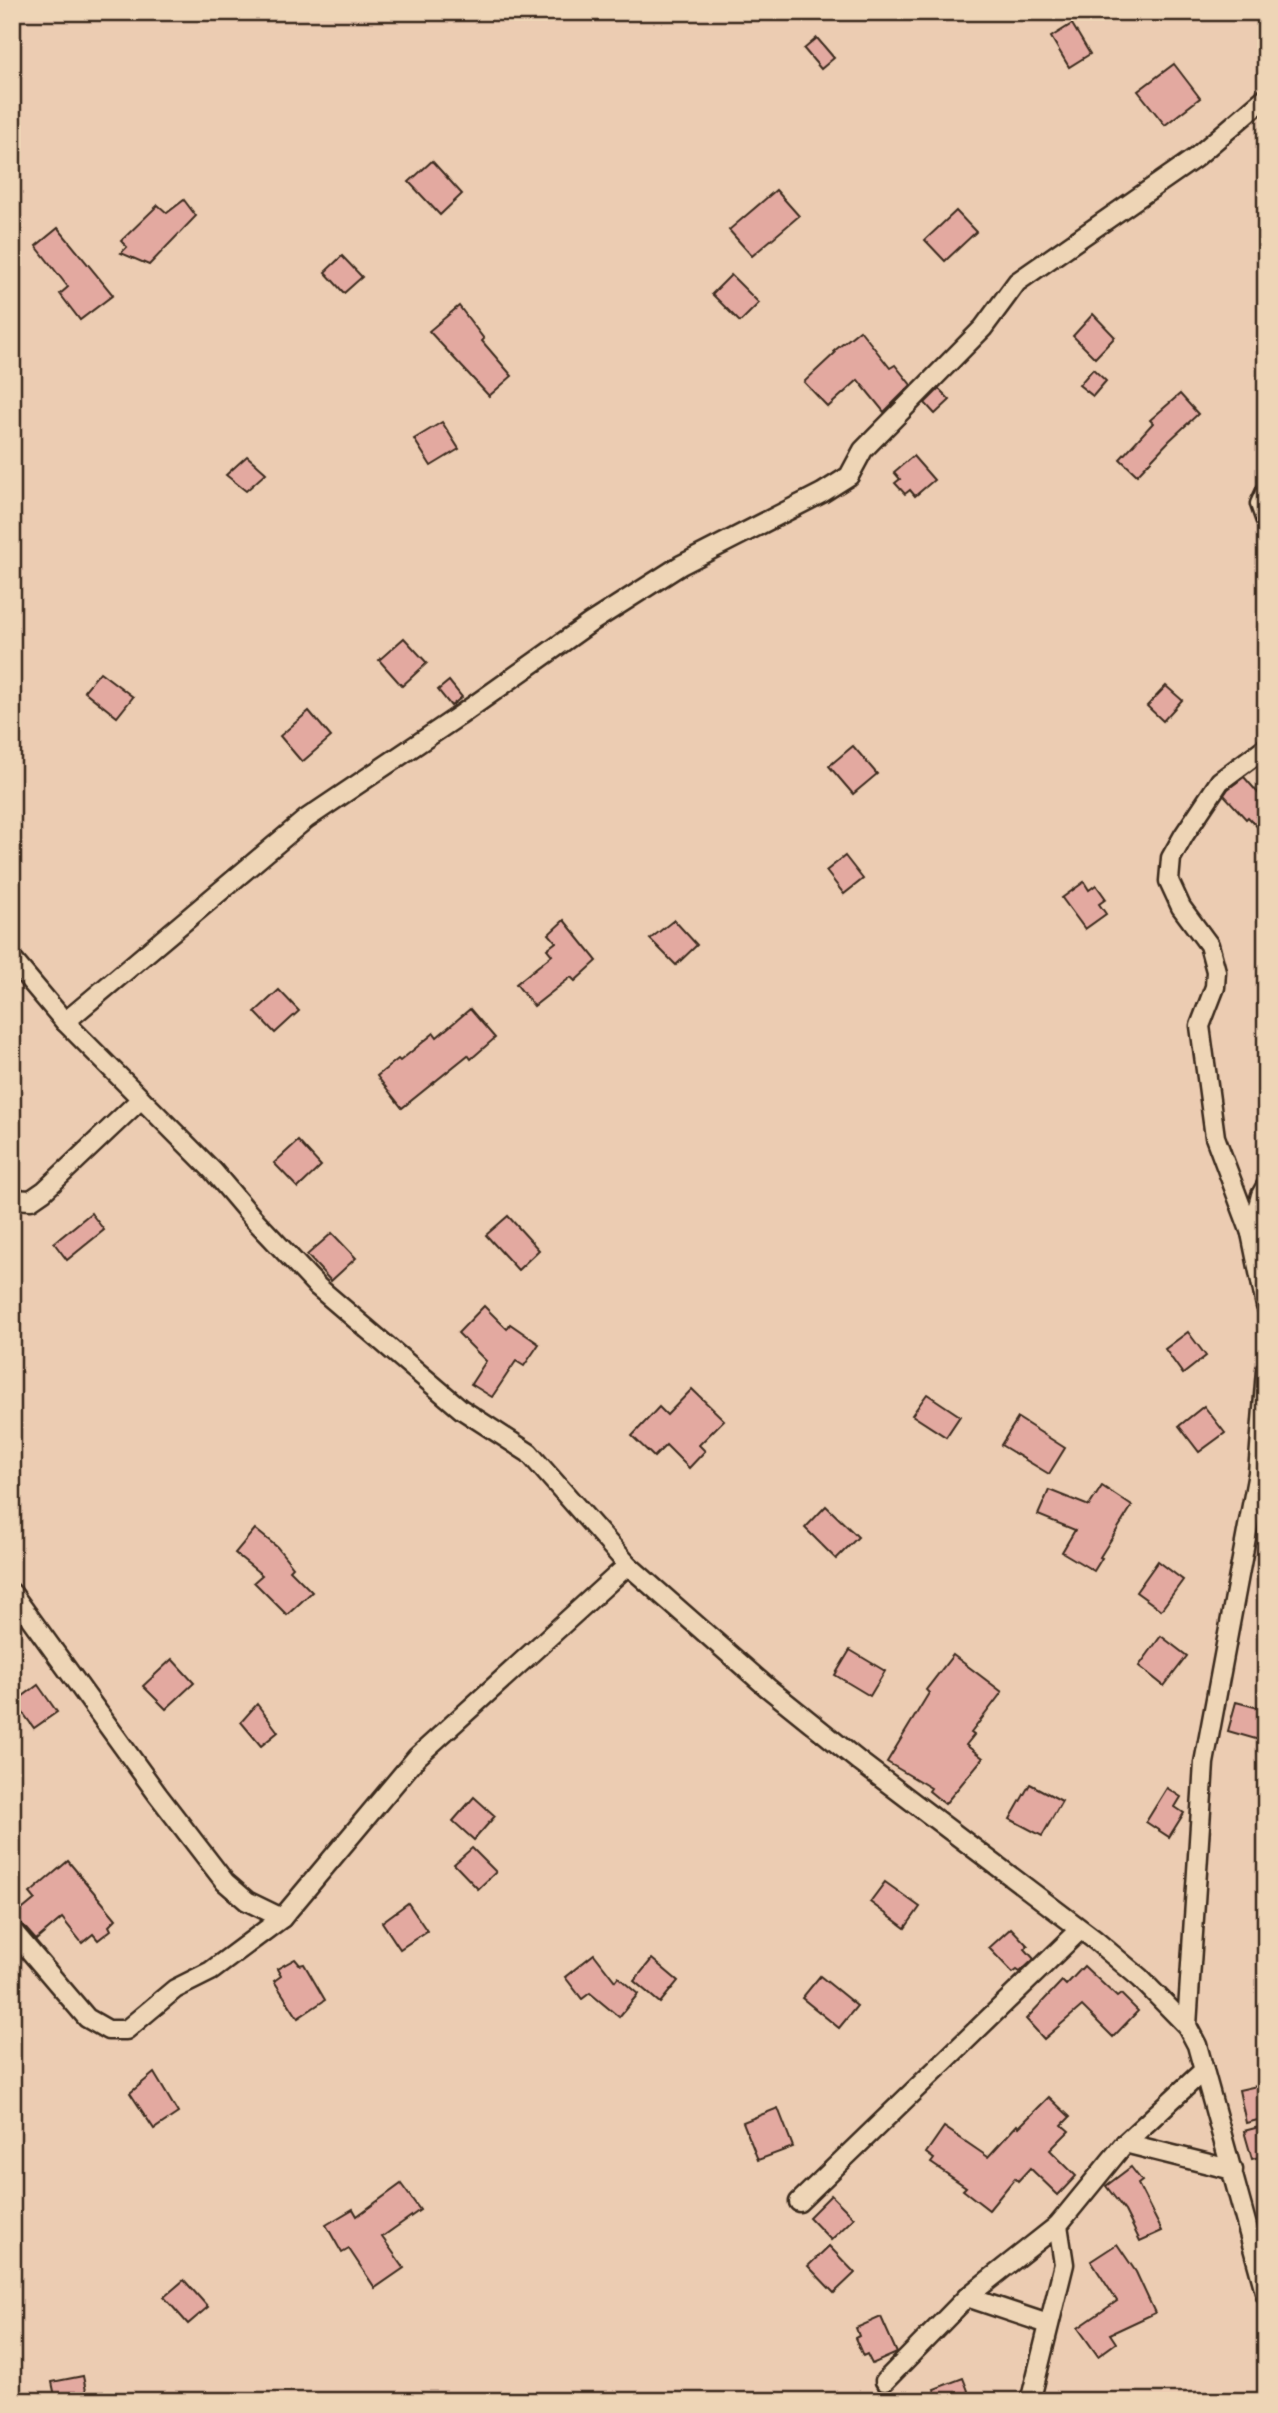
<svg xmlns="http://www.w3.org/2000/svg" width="1278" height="2413" font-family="'Playpen Sans',sans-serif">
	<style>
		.building { fill: #e3a9a0; stroke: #3b2a1e; stroke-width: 2 }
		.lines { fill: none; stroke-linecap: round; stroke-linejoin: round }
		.minor-casing { stroke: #3b2a1e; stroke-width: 23 }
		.minor { stroke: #eed5b6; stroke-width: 18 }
	</style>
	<rect width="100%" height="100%" fill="#ecccb2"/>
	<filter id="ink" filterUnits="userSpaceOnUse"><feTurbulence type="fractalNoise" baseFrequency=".0143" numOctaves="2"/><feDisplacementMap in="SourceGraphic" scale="14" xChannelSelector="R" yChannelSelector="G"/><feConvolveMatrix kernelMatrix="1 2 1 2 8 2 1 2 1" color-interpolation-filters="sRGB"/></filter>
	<g filter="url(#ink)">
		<g class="building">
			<polygon points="1072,24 1090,54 1069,67 1051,37"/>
			<polygon points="817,38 834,58 821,69 804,49"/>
			<polygon points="1174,64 1200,98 1165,125 1138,91"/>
			<polygon points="432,161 462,194 440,215 409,182"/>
			<polygon points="776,190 799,216 752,256 729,230"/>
			<polygon points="184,200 196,216 149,265 121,253 127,247 121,241 158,205 167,213"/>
			<polygon points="956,211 976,232 945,261 925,240"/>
			<polygon points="58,228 113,295 80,320 60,294 68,287 36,246"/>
			<polygon points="342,256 362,277 344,293 325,272"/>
			<polygon points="731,275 759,303 740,322 712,294"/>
			<polygon points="459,306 484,339 482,341 512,376 489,396 429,331"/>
			<polygon points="1093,314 1115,337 1095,358 1073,336"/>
			<polygon points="860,330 890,368 895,365 911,385 884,412 858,380 828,407 804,382 835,353 834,351"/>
			<polygon points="1093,369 1106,381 1093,396 1079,385"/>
			<polygon points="939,389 950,400 935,414 925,403"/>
			<polygon points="1180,394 1198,414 1170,440 1137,475 1120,459 1153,423 1150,420"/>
			<polygon points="442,422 459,449 431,466 414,439"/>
			<polygon points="247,456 266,473 246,491 226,475"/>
			<polygon points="913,456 934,480 915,496 910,490 905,494 895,483 900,479 894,472"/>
			<polygon points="404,638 427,663 402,686 379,660"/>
			<polygon points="100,672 133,697 117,717 84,691"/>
			<polygon points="449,681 462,697 451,706 438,690"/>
			<polygon points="1166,686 1182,700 1163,721 1147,706"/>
			<polygon points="309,711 331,737 302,762 280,736"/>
			<polygon points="853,746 877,774 853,794 829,766"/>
			<polygon points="1244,777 1266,802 1266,836 1248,817 1246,819 1224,795 1228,789"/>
			<polygon points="845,856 863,879 844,894 826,871"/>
			<polygon points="1084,882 1089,890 1096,885 1106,899 1099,904 1106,914 1085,929 1062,898"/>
			<polygon points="564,920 597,961 575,981 571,977 534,1006 516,984 552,955 547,949 556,942 549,934"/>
			<polygon points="674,920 697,945 676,965 650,939"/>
			<polygon points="279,990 299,1011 275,1033 255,1012"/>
			<polygon points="470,1009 495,1038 471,1059 468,1055 402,1108 377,1076 398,1059 400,1061 434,1033 437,1037"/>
			<polygon points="298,1141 321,1166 298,1188 274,1163"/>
			<polygon points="91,1213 104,1230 67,1260 54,1243"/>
			<polygon points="508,1216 539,1250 518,1270 486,1235"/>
			<polygon points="332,1233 356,1258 331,1281 307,1255"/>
			<polygon points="484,1306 507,1329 510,1324 539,1344 524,1366 516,1361 492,1397 471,1384 486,1361 458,1333"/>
			<polygon points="1188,1332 1206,1356 1183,1374 1165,1349"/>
			<polygon points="692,1389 724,1420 699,1445 705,1451 689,1468 666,1445 654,1457 632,1436 659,1407 667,1415"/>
			<polygon points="927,1394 960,1416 946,1437 912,1415"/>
			<polygon points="1204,1406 1225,1433 1199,1452 1179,1426"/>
			<polygon points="1018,1418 1065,1448 1049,1474 1001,1445"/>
			<polygon points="1102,1486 1132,1506 1100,1557 1102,1558 1094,1571 1062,1552 1075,1530 1038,1515 1049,1490 1089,1506"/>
			<polygon points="826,1506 858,1537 836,1559 805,1528"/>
			<polygon points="255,1529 277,1547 293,1567 290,1570 312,1592 287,1615 254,1582 262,1575 235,1553"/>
			<polygon points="1158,1561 1183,1580 1161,1610 1136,1592"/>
			<polygon points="1161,1636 1187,1656 1164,1686 1139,1666"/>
			<polygon points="850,1650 885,1671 870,1696 835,1675"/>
			<polygon points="953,1655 1002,1692 971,1733 974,1735 966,1745 983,1758 945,1804 929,1791 931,1788 887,1762 929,1693 926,1690"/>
			<polygon points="172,1659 194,1683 166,1709 143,1686"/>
			<polygon points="38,1685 57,1712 34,1728 15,1702"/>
			<polygon points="1236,1702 1266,1710 1266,1742 1228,1731"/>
			<polygon points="257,1704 278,1732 261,1746 241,1722"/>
			<polygon points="1030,1784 1062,1801 1042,1836 1010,1819"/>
			<polygon points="1167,1788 1181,1797 1175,1807 1184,1813 1169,1837 1146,1822"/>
			<polygon points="474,1797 495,1816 474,1840 453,1821"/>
			<polygon points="472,1848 496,1872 478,1889 454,1864"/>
			<polygon points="68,1861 116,1919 109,1926 111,1930 98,1940 93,1934 82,1943 62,1918 36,1940 21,1923 12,1918 35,1899 30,1893"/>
			<polygon points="885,1882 920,1907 905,1928 870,1902"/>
			<polygon points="408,1903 427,1931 400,1949 382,1922"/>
			<polygon points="1011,1928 1028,1946 1025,1949 1034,1959 1020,1972 1017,1970 1013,1973 989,1948"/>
			<polygon points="594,1954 615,1981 618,1977 638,1994 619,2017 590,1993 582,1999 565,1977"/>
			<polygon points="295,1959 300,1965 304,1964 325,2000 298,2018 274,1981 281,1976 277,1969"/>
			<polygon points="652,1959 678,1981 660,2003 634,1981"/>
			<polygon points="1084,1966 1117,1997 1121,1994 1138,2011 1113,2037 1082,2006 1044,2039 1026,2019 1062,1981 1066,1985"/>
			<polygon points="820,1976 857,2006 839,2028 802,1998"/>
			<polygon points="154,2073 178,2113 154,2129 130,2093"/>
			<polygon points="1266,2084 1266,2118 1246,2123 1239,2090"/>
			<polygon points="1049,2097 1070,2117 1062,2125 1069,2131 1050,2150 1076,2176 1058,2195 1030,2168 1018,2181 1015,2178 989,2210 963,2190 966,2187 931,2163 934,2159 926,2153 944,2127 988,2157 1017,2125 1019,2127"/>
			<polygon points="778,2108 793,2147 758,2160 743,2122"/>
			<polygon points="1259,2127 1266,2155 1252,2159 1244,2131"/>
			<polygon points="1131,2167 1142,2181 1138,2184 1162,2231 1140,2241 1125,2211 1106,2186"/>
			<polygon points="401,2184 420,2210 382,2237 404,2268 375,2288 349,2249 342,2253 326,2225 353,2209 357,2216"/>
			<polygon points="831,2195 854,2218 831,2240 809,2217"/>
			<polygon points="1117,2244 1136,2272 1155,2313 1110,2334 1116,2343 1098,2356 1078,2328 1117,2301 1091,2261"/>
			<polygon points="829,2246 855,2273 834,2293 808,2266"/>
			<polygon points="184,2280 208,2307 188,2324 164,2297"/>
			<polygon points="881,2317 897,2353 872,2364 867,2354 863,2356 855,2338 859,2336 856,2328"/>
			<polygon points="83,2376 88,2401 56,2401 52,2382"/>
			<polygon points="963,2378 972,2401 939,2401 934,2389"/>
		</g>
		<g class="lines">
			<g class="minor-casing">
				<g id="minor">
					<polyline points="1266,491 1260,504 1266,521"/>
					<polyline points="12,959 65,1022 213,1171 252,1217 318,1287 461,1409 529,1453 628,1565 768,1688 860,1762 1095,1940 1140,1978 1187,2026 1197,2045 1266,2295"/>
					<polyline points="65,1022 306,819 459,716 590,623 681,565 822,493 849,476 863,450 983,328 1017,282 1195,158 1266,97"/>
					<polyline points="1266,1186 1261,1195 1251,1233 1266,1306"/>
					<polyline points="12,1199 31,1200 44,1191 141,1099"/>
					<polyline points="1251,1233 1215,1137 1200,1026 1215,987 1216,971 1209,945 1181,907 1169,881 1171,858 1184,835 1220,781 1266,747"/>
					<polyline points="12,1593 158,1795 225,1882 247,1901 282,1918"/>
					<polyline points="12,1930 87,2018 108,2030 126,2030 175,1989 211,1971 282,1918 417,1757 628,1565"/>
					<polyline points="1187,2026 1204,1763 1258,1473 1266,1370"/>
					<polyline points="1125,2143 1233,2170"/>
					<polyline points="799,2202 1080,1930"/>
					<polyline points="967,2297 1048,2324"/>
					<polyline points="885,2381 967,2297 1058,2225"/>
					<polyline points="1028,2401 1032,2394 1064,2264 1058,2225 1125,2143 1204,2070"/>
				</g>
			</g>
			<use href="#minor" class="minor"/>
		</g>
	</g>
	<rect width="1278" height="2413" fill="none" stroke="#eed5b6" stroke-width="42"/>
	<rect x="21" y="21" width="1236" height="2371" fill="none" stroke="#3b2a1e" stroke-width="2.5" filter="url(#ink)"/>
</svg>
